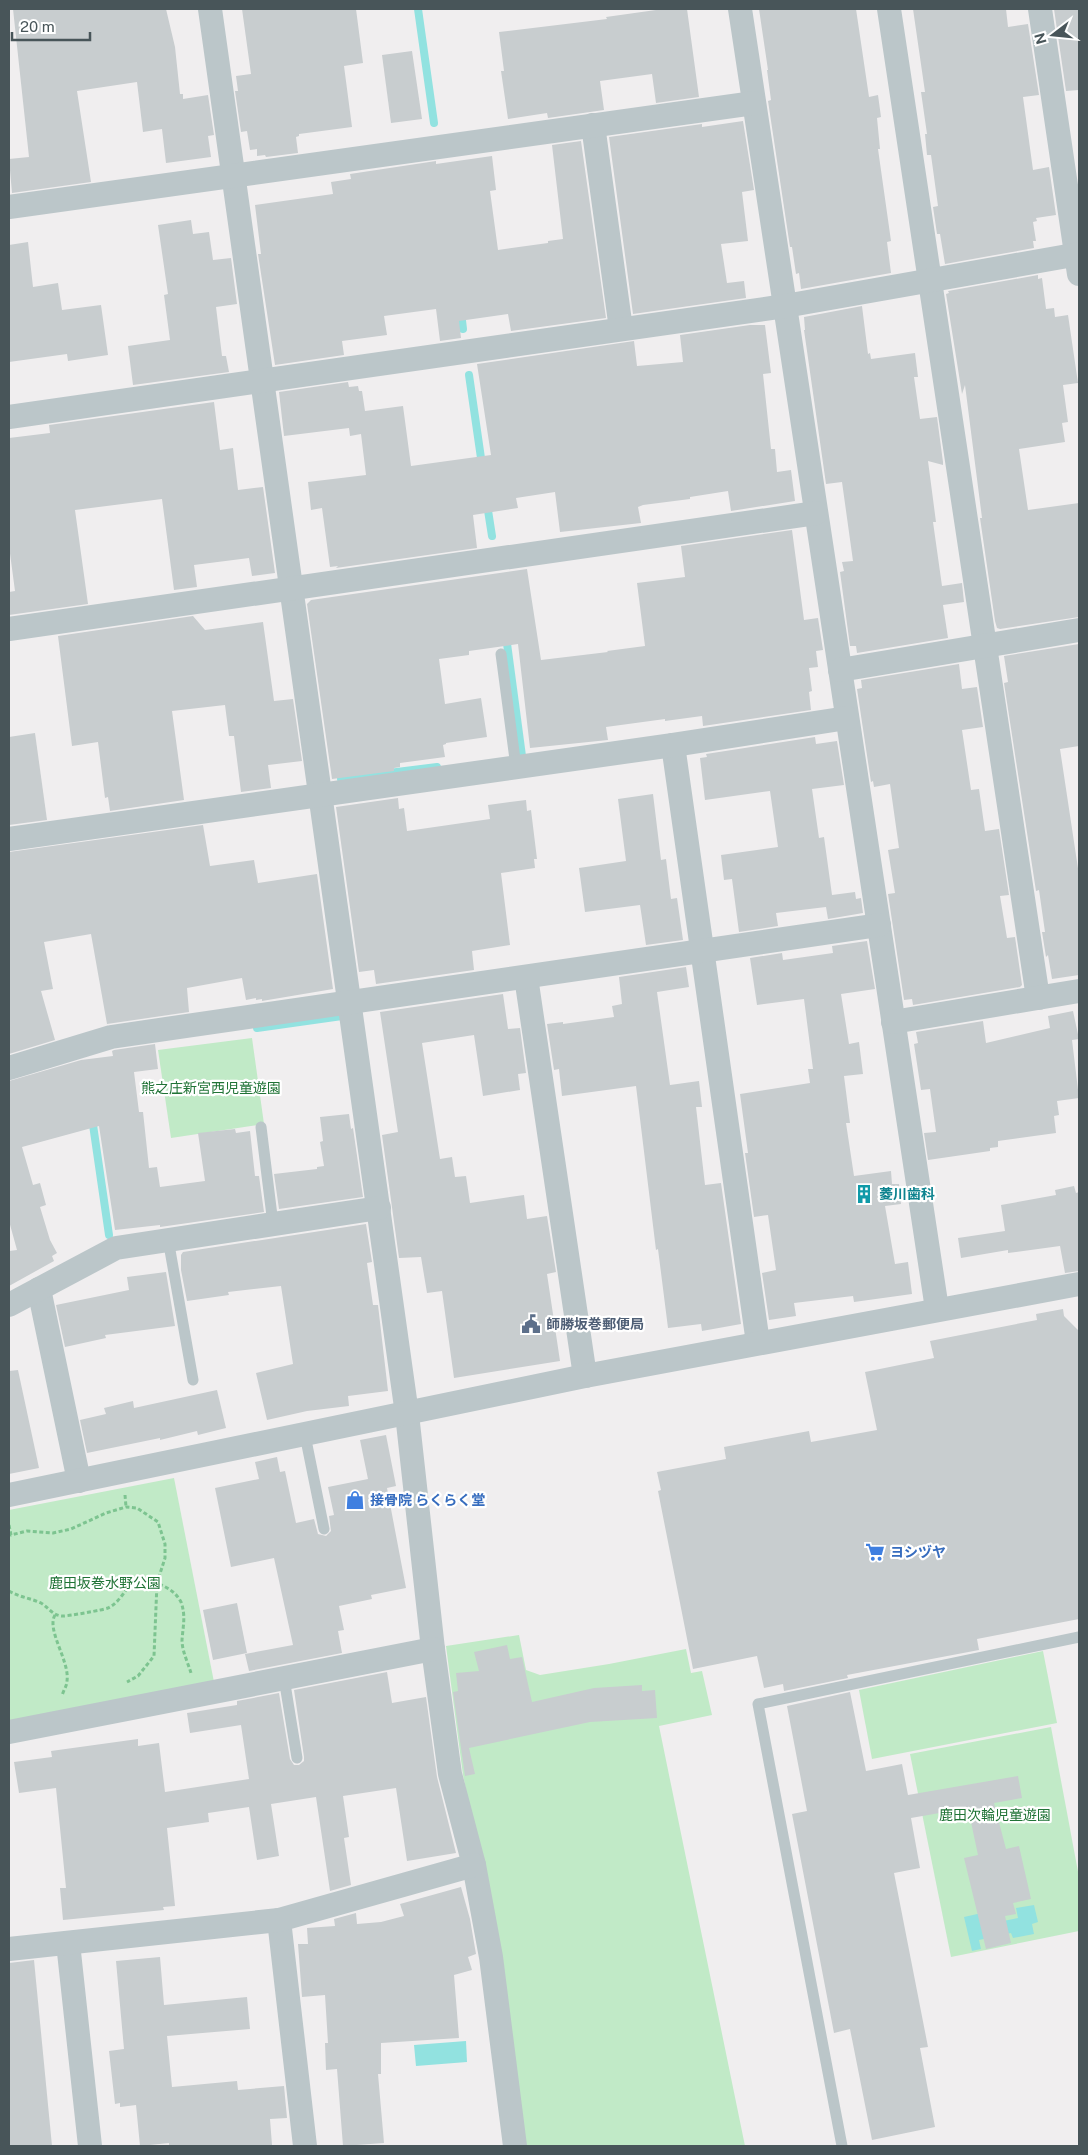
<svg xmlns="http://www.w3.org/2000/svg" width="1088" height="2155" font-family="'Public Sans','Noto Sans JP',sans-serif">
	<style>
		.green { fill: #c1eac7 }
		.water { fill: #92e2e0 }
		.lines { fill: none; stroke-linecap: round; stroke-linejoin: round }
		.stream { stroke: #92e2e0; stroke-width: 8 }
		.building { fill: #c8cdcf }
		.path { stroke: #7dc490; stroke-width: 3; stroke-dasharray: 4 2.5; stroke-linecap: butt }
		.lane { stroke: #bbc6c9; stroke-width: 11 }
		.street { stroke: #bbc6c9; stroke-width: 24 }
		.labels { text-anchor: middle; stroke-width: 4.5; stroke-linejoin: round; paint-order: stroke }
		.park-label { font-size: 14px; fill: #207336; stroke: #fff }
		.culture-label { font-size: 14px; font-weight: bold; fill: #0d838f; stroke: #fff; text-anchor: start }
		.service-label { font-size: 14px; font-weight: bold; fill: #4e5e75; stroke: #fff; text-anchor: start }
		.shop-label { font-size: 14px; font-weight: bold; fill: #366cbe; stroke: #fff; text-anchor: start }
	</style>
	<rect width="100%" height="100%" fill="#f0eeef"/>
	<g class="green">
		<polygon points="252,1038 264,1124 171,1138 158,1050"/>
		<polygon points="174,1478 214,1682 9,1723 9,1510"/>
		<polygon points="519,1635 526,1670 540,1675 609,1664 686,1649 691,1673 702,1671 712,1715 659,1726 745,2146 526,2146 499,1954 463,1775 446,1646"/>
		<polygon points="1043,1651 1057,1723 872,1759 859,1690"/>
		<polygon points="1051,1727 1079,1877 1079,1931 951,1957 910,1754"/>
	</g>
	<g class="water">
		<polygon points="1034,1905 1038,1922 1032,1924 1034,1934 1013,1938 1011,1933 979,1940 981,1949 972,1951 964,1917 986,1912 989,1924 1018,1918 1016,1908"/>
		<polygon points="466,2041 467,2062 416,2066 414,2045"/>
	</g>
	<g class="lines">
		<g class="stream">
			<polyline points="418,9 434,123"/>
			<polyline points="461,312 463,329"/>
			<polyline points="469,375 482,465"/>
			<polyline points="487,504 492,536"/>
			<polyline points="506,636 522,756"/>
			<polyline points="341,779 437,767"/>
			<polyline points="257,1028 342,1016"/>
			<polyline points="92,1118 109,1235"/>
		</g>
	</g>
	<g class="building">
		<polygon points="13,9 166,9 175,47 180,94 183,94 183,99 208,95 214,135 208,136 211,157 166,163 162,129 143,132 137,82 77,91 91,182 12,193 9,159 29,157"/>
		<polygon points="242,9 356,9 363,63 344,66 352,127 299,134 299,136 296,137 298,153 266,157 265,155 257,156 257,149 250,150 247,131 241,132 235,91 238,91 236,76 251,74"/>
		<polygon points="663,9 687,9 699,97 656,103 652,74 600,81 604,110 548,118 547,113 508,119 501,71 504,71 499,32 607,19 606,17"/>
		<polygon points="759,9 856,9 869,97 878,95 881,117 877,118 880,149 878,149 891,241 887,242 891,273 801,289 799,273 796,274 792,247 790,247 768,101 771,100 767,70 768,70"/>
		<polygon points="913,9 1006,9 1008,27 1028,24 1039,95 1023,97 1033,170 1049,167 1056,215 1036,218 1037,221 1033,222 1036,241 1033,241 1034,248 945,264 940,234 937,234 933,207 938,206 931,155 927,155 925,134 927,134 921,92 925,92"/>
		<polygon points="1054,9 1079,9 1079,90 1066,91"/>
		<polygon points="412,51 422,119 391,123 382,55"/>
		<polygon points="743,121 754,190 742,192 748,241 721,244 727,283 744,281 746,298 633,314 609,137 702,124 702,127"/>
		<polygon points="581,141 606,318 511,331 508,314 459,321 461,338 440,341 436,309 384,316 387,335 342,341 344,355 275,365 258,254 261,254 255,205 333,194 331,182 351,179 350,174 436,161 436,164 492,156 496,190 490,191 498,250 548,243 548,241 563,239 552,145"/>
		<polygon points="191,220 193,234 209,232 213,260 231,258 237,304 216,307 222,356 226,356 229,372 133,385 128,346 170,340 164,295 168,294 158,225"/>
		<polygon points="28,242 33,287 58,283 62,310 101,305 108,355 68,361 67,354 9,362 9,245"/>
		<polygon points="1038,275 1038,279 1042,278 1046,309 1054,308 1055,317 1068,315 1078,383 1063,385 1068,422 1062,423 1065,442 1019,449 1028,510 1079,503 1079,617 1000,629 997,628 995,621 980,518 982,518 965,385 962,394 946,294 949,293 948,291"/>
		<polygon points="862,306 868,354 870,353 871,359 915,353 918,377 914,377 920,419 937,417 943,462 943,465 928,461 936,522 933,522 942,586 962,583 964,602 943,605 948,638 857,653 856,646 850,646 840,572 844,571 842,562 853,561 842,482 826,484 804,330 805,330 804,317"/>
		<polygon points="750,325 765,325 771,373 763,374 771,449 775,449 777,472 791,470 795,501 731,511 728,491 690,497 690,499 643,505 638,507 641,523 560,532 555,492 516,498 518,508 473,515 477,548 336,568 338,566 330,567 322,508 311,510 308,482 366,475 361,434 350,436 349,428 284,436 279,392 348,382 349,387 358,386 359,391 362,391 365,411 403,406 411,466 491,455 477,364 634,341 637,366 683,362 680,335"/>
		<polygon points="214,402 220,450 233,448 238,490 263,487 275,573 252,576 249,558 194,565 197,587 174,590 162,499 75,510 88,604 9,615 9,592 15,591 9,546 9,438 50,433 49,425"/>
		<polygon points="792,530 804,620 818,618 823,650 816,651 818,667 809,668 812,691 809,692 811,710 703,726 702,716 665,721 665,719 606,727 608,740 530,748 518,644 469,651 469,655 439,659 445,704 481,698 487,737 446,743 446,744 443,745 445,757 400,763 400,767 394,768 394,771 332,779 307,604 311,600 527,569 541,660 608,652 607,651 645,646 637,583 685,577 681,546"/>
		<polygon points="193,616 205,630 263,622 274,701 293,699 302,761 268,765 271,788 241,792 234,736 229,736 225,705 172,711 184,800 110,811 108,797 105,798 98,742 72,746 58,636"/>
		<polygon points="1079,644 1079,746 1060,749 1079,875 1079,975 1052,979 1048,955 1046,957 1042,932 1045,932 1039,890 1036,891 1004,683 1008,682 1004,656"/>
		<polygon points="959,664 962,689 977,687 983,727 962,730 971,790 979,789 985,831 999,829 1009,895 1000,896 1007,938 1015,937 1022,985 1020,987 913,1005 912,999 904,1000 888,894 895,893 888,850 899,848 890,784 874,787 873,781 871,782 857,689 862,688 861,680"/>
		<polygon points="35,733 47,820 9,825 9,737"/>
		<polygon points="815,737 816,744 837,741 844,785 812,789 819,838 824,837 832,895 855,892 856,899 861,898 863,913 828,919 826,907 776,913 778,926 739,932 732,879 724,880 721,855 778,847 770,791 705,800 700,758 707,757 706,754"/>
		<polygon points="653,794 661,860 666,859 671,899 677,898 683,940 646,945 640,905 585,912 579,868 626,861 618,799"/>
		<polygon points="398,798 399,809 404,808 407,831 490,819 488,805 526,800 527,811 531,810 537,859 534,859 535,868 501,873 510,945 472,951 474,970 376,984 374,970 359,972 336,807"/>
		<polygon points="203,825 210,866 254,860 258,883 317,874 333,989 262,1001 262,999 256,1000 256,998 246,1000 242,978 187,988 189,1012 107,1024 91,934 44,942 53,989 41,991 55,1040 9,1054 9,852"/>
		<polygon points="867,941 875,989 841,994 849,1044 859,1042 863,1074 844,1076 850,1123 846,1123 854,1176 891,1171 892,1184 899,1184 901,1204 885,1206 895,1264 908,1262 912,1294 854,1302 853,1296 794,1303 796,1316 769,1320 762,1273 776,1270 768,1215 754,1217 745,1153 748,1153 740,1094 810,1083 808,1069 813,1069 804,999 757,1005 750,958 782,953 783,960 833,953 832,946"/>
		<polygon points="686,967 689,987 657,992 670,1085 699,1081 702,1107 696,1107 705,1185 721,1183 741,1324 702,1331 701,1324 668,1328 658,1249 656,1250 636,1086 562,1096 559,1069 554,1070 547,1024 563,1022 563,1024 614,1017 612,1006 622,1004 619,977"/>
		<polygon points="503,994 508,1029 520,1028 526,1073 518,1074 520,1090 483,1096 474,1035 422,1043 440,1159 452,1157 455,1177 466,1176 470,1203 524,1195 527,1219 547,1216 556,1272 547,1274 560,1361 454,1378 442,1291 427,1293 421,1257 399,1258 382,1135 398,1132 380,1012"/>
		<polygon points="1073,1011 1079,1039 1072,1040 1079,1098 1057,1101 1059,1115 1054,1116 1056,1133 998,1141 998,1147 990,1148 990,1151 928,1160 924,1133 936,1132 930,1089 921,1090 914,1044 918,1043 916,1032 983,1021 986,1043 1050,1028 1048,1016"/>
		<polygon points="155,1044 158,1069 134,1072 139,1112 143,1112 149,1168 157,1167 160,1187 205,1181 198,1133 235,1129 236,1133 250,1131 255,1176 259,1176 264,1212 160,1227 160,1225 115,1230 99,1126 22,1147 33,1185 40,1183 46,1205 40,1207 50,1240 57,1253 52,1256 54,1261 9,1286 9,1251 17,1250 9,1221 9,1081 81,1060 113,1056 112,1051 114,1050"/>
		<polygon points="349,1114 351,1129 353,1128 363,1197 279,1209 274,1174 317,1169 317,1167 324,1166 320,1142 323,1141 320,1117"/>
		<polygon points="1074,1186 1076,1193 1079,1192 1079,1271 1065,1273 1060,1246 1008,1253 1008,1250 961,1258 958,1238 1005,1231 1001,1205 1056,1195 1055,1190"/>
		<polygon points="366,1224 372,1262 367,1263 373,1305 378,1305 388,1391 348,1396 349,1406 307,1411 267,1420 256,1373 293,1364 281,1286 228,1292 229,1295 187,1301 181,1270 181,1255 183,1252"/>
		<polygon points="166,1272 175,1326 105,1335 106,1338 65,1347 56,1305 129,1290 127,1277"/>
		<polygon points="1063,1309 1064,1316 1079,1331 1079,1619 977,1639 979,1650 847,1675 848,1678 784,1691 783,1684 764,1688 757,1656 693,1669 658,1491 661,1490 657,1472 726,1459 724,1447 809,1431 811,1442 877,1430 865,1372 934,1358 930,1341 1037,1320 1036,1314"/>
		<polygon points="18,1370 39,1468 9,1474 9,1371"/>
		<polygon points="217,1390 226,1428 198,1435 197,1431 160,1440 160,1438 87,1453 80,1420 106,1414 104,1408 133,1401 134,1408"/>
		<polygon points="386,1435 396,1486 387,1488 406,1588 371,1595 372,1599 339,1606 344,1630 338,1631 342,1653 249,1671 245,1654 293,1645 274,1558 231,1567 215,1488 259,1479 255,1462 277,1457 280,1472 285,1471 296,1523 314,1519 318,1534 326,1536 331,1531 329,1516 334,1515 328,1487 368,1479 360,1440"/>
		<polygon points="237,1603 247,1653 213,1660 203,1610"/>
		<polygon points="507,1645 510,1659 522,1657 532,1702 594,1688 642,1685 642,1691 655,1690 657,1718 590,1722 469,1748 475,1774 465,1776 453,1692 458,1691 456,1673 479,1671 474,1652"/>
		<polygon points="387,1672 392,1703 426,1697 437,1777 456,1853 407,1861 396,1788 343,1796 349,1837 344,1838 351,1885 330,1891 316,1797 271,1804 279,1856 257,1860 249,1807 208,1813 209,1822 167,1828 175,1906 163,1907 164,1910 63,1920 60,1888 66,1888 56,1788 19,1793 14,1762 52,1757 51,1751 138,1739 138,1746 159,1743 165,1792 249,1779 241,1725 190,1733 187,1713 237,1705 237,1701 279,1693 290,1759 294,1765 299,1765 304,1761 304,1757 294,1690"/>
		<polygon points="850,1692 866,1771 902,1764 908,1795 1018,1776 1022,1798 994,1803 1006,1849 1019,1846 1031,1899 1013,1903 1016,1914 1005,1916 1011,1943 986,1949 964,1858 978,1855 968,1808 911,1818 920,1868 894,1873 928,2047 920,2048 935,2127 872,2140 850,2029 834,2033 792,1814 807,1811 787,1706"/>
		<polygon points="461,1887 470,1919 476,1954 468,1957 472,1970 454,1975 459,2038 381,2043 381,2074 378,2074 384,2143 343,2146 337,2069 326,2070 325,2043 328,2043 325,1995 302,1997 298,1944 308,1944 307,1928 335,1926 334,1919 356,1913 357,1924 381,1922 404,1916 400,1904"/>
		<polygon points="160,1957 164,2005 247,1997 250,2029 167,2036 172,2087 237,2081 238,2090 284,2086 287,2118 270,2119 272,2145 169,2146 169,2143 140,2146 136,2105 120,2107 120,2103 115,2104 109,2051 124,2049 116,1961"/>
		<polygon points="34,1960 52,2146 9,2146 9,1963"/>
	</g>
	<g class="lines">
		<g class="path">
			<polyline points="125,1495 126,1507"/>
			<polyline points="9,1525 11,1535 27,1531 53,1533 71,1529 106,1513 126,1507 137,1508 158,1522 165,1544 165,1558 157,1583 154,1656 138,1676 127,1682"/>
			<path d="M9 1591C19 1597 30 1598 41 1603 49 1608 53 1616 63 1616 69 1616 103 1610 108 1608 129 1598 126 1568 161 1585 169 1588 177 1594 181 1602 186 1616 183 1626 182 1640 182 1651 188 1663 191 1673"/>
			<path d="M55 1615C46 1630 70 1661 67 1681 67 1686 63 1691 62 1696"/>
		</g>
		<g class="lane">
			<polyline points="501,654 516,767"/>
			<polyline points="261,1127 273,1224"/>
			<polyline points="168,1239 193,1380"/>
			<polyline points="305,1435 324,1529"/>
			<polyline points="284,1678 297,1758"/>
			<polyline points="842,2146 758,1704 1079,1637"/>
		</g>
		<g class="street">
			<polyline points="210,9 407,1414 433,1649 450,1774 474,1865 491,1957 515,2146"/>
			<polyline points="740,9 937,1309"/>
			<polyline points="889,9 1038,998"/>
			<polyline points="1040,9 1079,274"/>
			<polyline points="593,125 621,329"/>
			<polyline points="9,207 754,103"/>
			<polyline points="9,417 785,306 1079,254"/>
			<polyline points="9,629 816,513"/>
			<polyline points="840,670 1079,630"/>
			<polyline points="673,745 758,1343"/>
			<polyline points="9,839 673,745 847,718"/>
			<polyline points="526,977 585,1376"/>
			<polyline points="893,1022 1079,991"/>
			<polyline points="9,1068 111,1037 879,925"/>
			<polyline points="39,1289 79,1481"/>
			<polyline points="9,1305 116,1248 379,1208"/>
			<polyline points="9,1495 585,1376 1079,1284"/>
			<polyline points="9,1732 433,1649"/>
			<polyline points="279,1920 305,2146"/>
			<polyline points="68,1943 90,2146"/>
			<polyline points="9,1949 279,1920 474,1865"/>
		</g>
	</g>
	<defs>
		<g id="building-bare" transform="scale(1.5)"><path d="M-4-6H4V6H1V3H-1V6H-4ZM-2.5-4.3h1.7v1.8h-1.7ZM.8-4.3h1.7v1.8H.8ZM-2.5-1h1.7V.8h-1.7ZM.8-1h1.7V.8H.8Z" fill="#0f9aa8" stroke="#fff" stroke-width="2.5" paint-order="stroke"/></g>
		<g id="civic-bare" transform="scale(1.5)"><path d="M-.6-6.5H3V-4.5H.6V-3L4-1V1h2V6H-6V1h2V-1L-.6-3ZM-1.2 2.5V6h2.4V2.5Z" fill="#5c6f8a" stroke="#fff" stroke-width="2.5" paint-order="stroke"/></g>
		<g id="shop-bare" transform="scale(1.5)"><path d="M-5-2.5h2.3a2.7 3.5 0 0 1 5.4 0H5L5.5 6h-11ZM-1.5-2.5h3a1.5 2.3 0 0 0-3 0Z" fill="#3f7fe0" stroke="#fff" stroke-width="2.5" paint-order="stroke"/></g>
		<g id="supermarket-bare" transform="scale(1.5)"><path d="M-6-5.5h2.5l.6 2H6L4.5 2H-2.5L-4.4-4H-6ZM-1.5 3.2a1.3 1.3 0 1 0 .1 0ZM3 3.2a1.3 1.3 0 1 0 .1 0Z" fill="#3f7fe0" stroke="#fff" stroke-width="2.5" paint-order="stroke"/></g>
	</defs>
	<g fill-rule="evenodd">
		<use href="#building-bare" x="864" y="1194"/>
		<use href="#civic-bare" x="531" y="1324"/>
		<use href="#shop-bare" x="355" y="1500"/>
		<use href="#supermarket-bare" x="875" y="1552"/>
	</g>
	<g class="labels">
		<g class="park-label">
			<text x="211" y="1093">熊之庄新宮西児童遊園</text>
			<text x="105" y="1588">鹿田坂巻水野公園</text>
			<text x="995" y="1820">鹿田次輪児童遊園</text>
		</g>
		<g class="culture-label">
			<text x="879" y="1199">菱川歯科</text>
		</g>
		<g class="service-label">
			<text x="546" y="1329">師勝坂巻郵便局</text>
		</g>
		<g class="shop-label">
			<text x="370" y="1505">接骨院 らくらく堂</text>
			<text x="890" y="1557">ヨシヅヤ</text>
		</g>
	</g>
	<rect width="1088" height="2155" fill="none" stroke="#485559" stroke-width="20"/>
	<g transform="translate(1053 35) rotate(254)" stroke="#ffffff" stroke-width="4" paint-order="stroke">
	<path d="M0-4L9 19L0 12L-9 19Z" fill="#485559"/>
	<text y="-8" font-size="14" font-weight="bold" text-anchor="middle" fill="#485559">N</text>
	</g>
	<path d="M12 32v8h78v-8" fill="none" stroke="#485559" stroke-width="2.5"/>
	<text x="20" y="32" font-size="15" fill="#485559" stroke="#ffffff" stroke-width="4" paint-order="stroke">20 m</text>
</svg>
